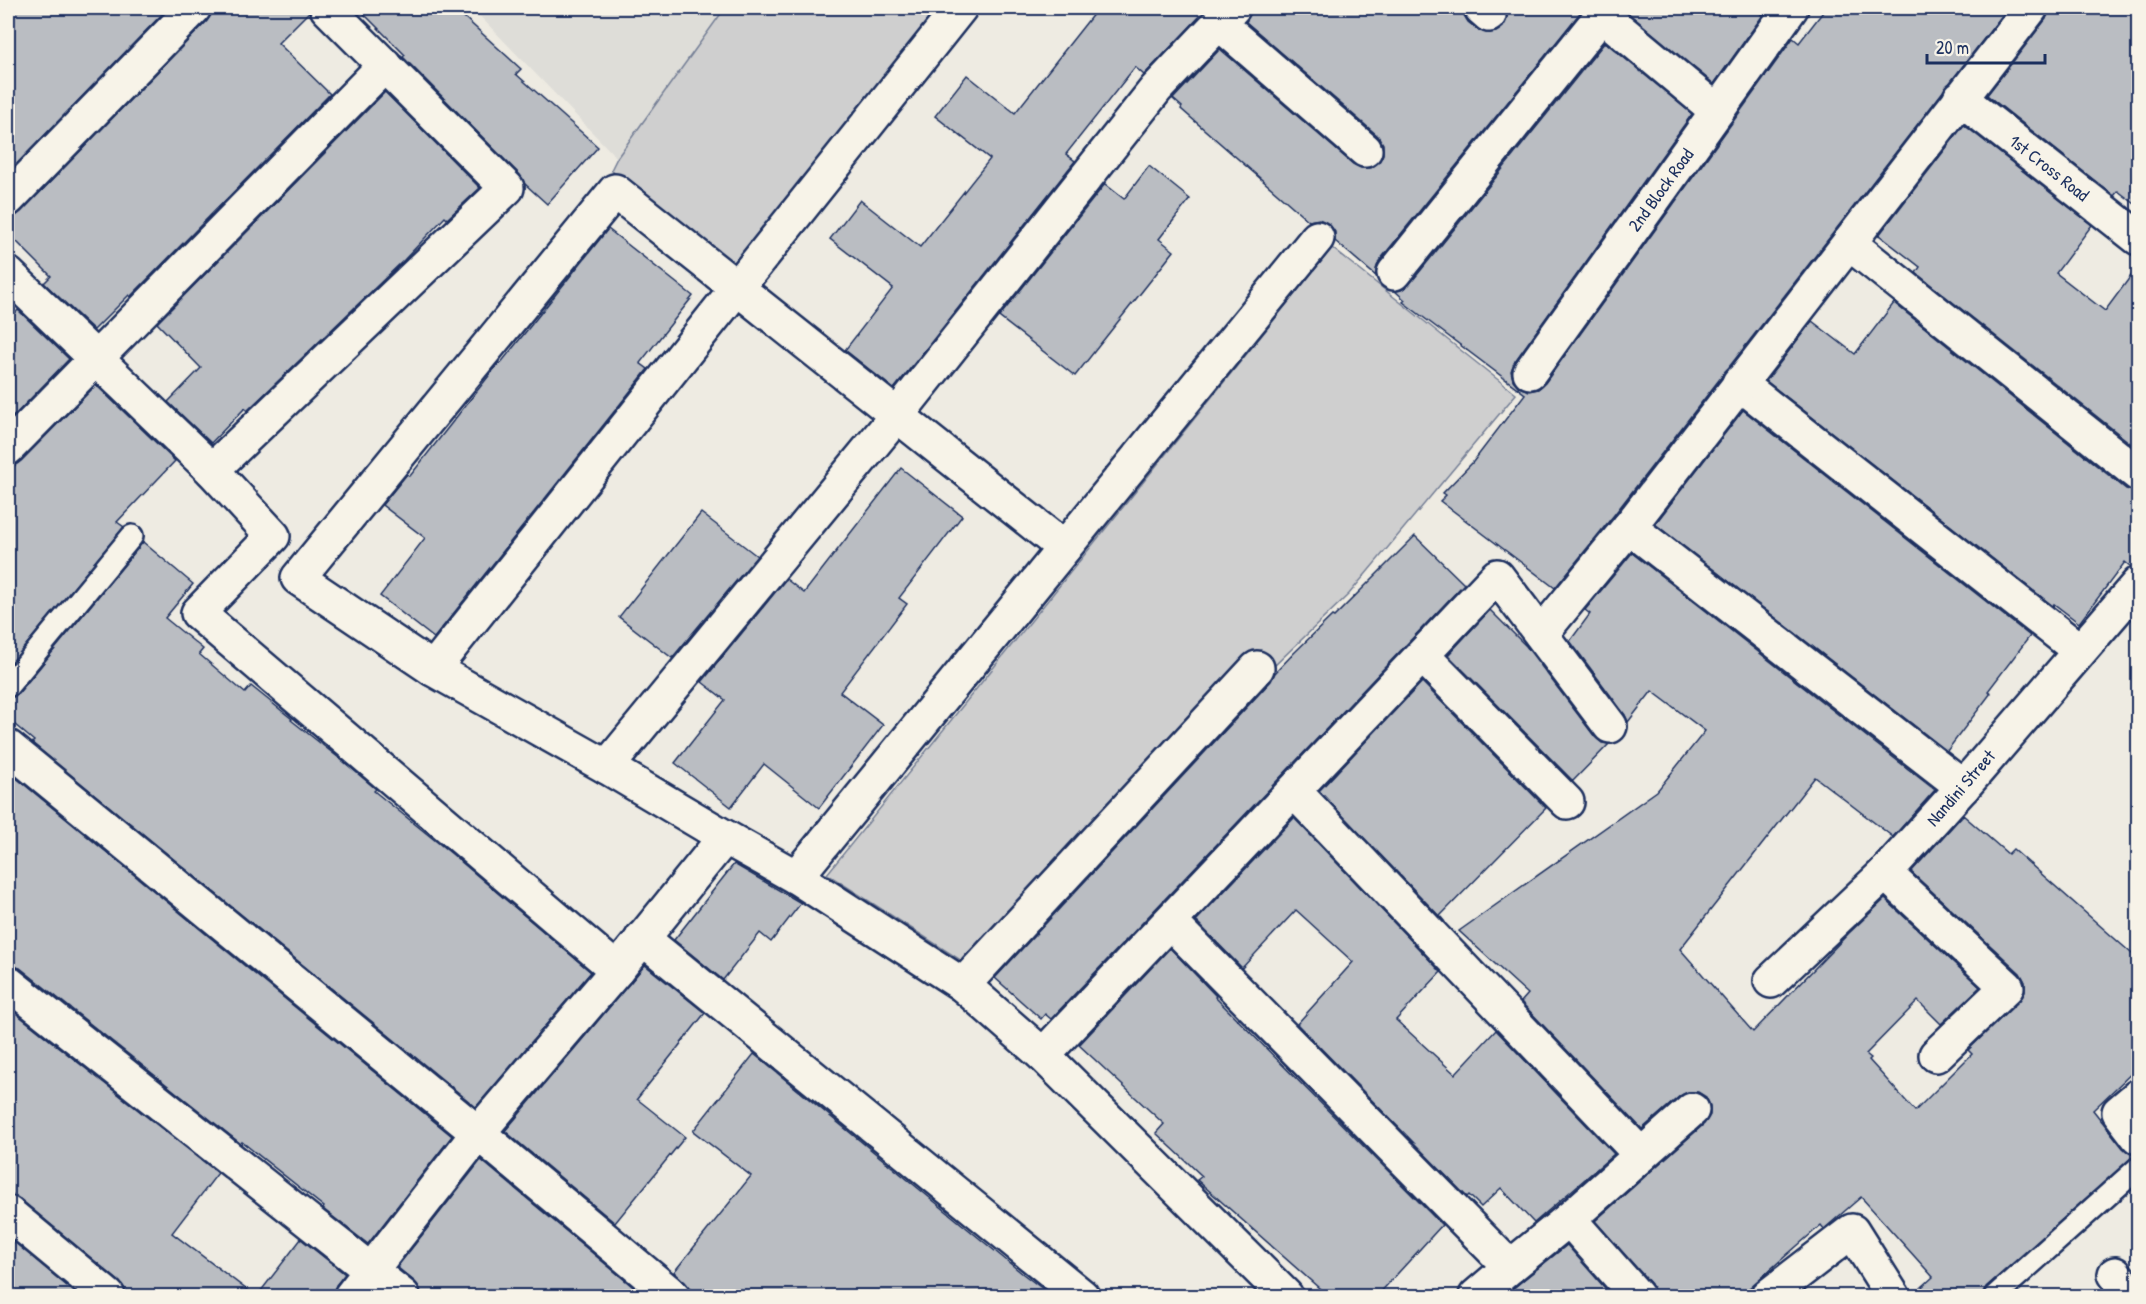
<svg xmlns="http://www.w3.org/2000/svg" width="2146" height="1304" font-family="'Patrick Hand',sans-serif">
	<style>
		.built { fill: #deddd8 }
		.green { fill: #cfcfcf; stroke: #757f96; stroke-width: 1.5 }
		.building { fill: #babdc2; stroke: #1b2f5e; stroke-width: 1.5 }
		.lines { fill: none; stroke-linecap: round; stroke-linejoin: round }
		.lane-casing { stroke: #1b2f5e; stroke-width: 26 }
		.street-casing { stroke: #1b2f5e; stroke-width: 38 }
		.lane { stroke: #f7f3e8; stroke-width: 21 }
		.street { stroke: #f7f3e8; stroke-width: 33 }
		.labels { text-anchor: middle; stroke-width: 4.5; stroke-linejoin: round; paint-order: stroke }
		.street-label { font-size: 18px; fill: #1b2f5e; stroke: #f7f3e8 }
	</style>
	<rect width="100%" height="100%" fill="#eeebe2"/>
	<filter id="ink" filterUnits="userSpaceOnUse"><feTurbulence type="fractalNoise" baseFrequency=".0167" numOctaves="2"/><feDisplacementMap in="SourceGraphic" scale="12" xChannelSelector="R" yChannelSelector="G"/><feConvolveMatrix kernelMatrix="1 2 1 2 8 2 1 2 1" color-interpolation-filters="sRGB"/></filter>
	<g filter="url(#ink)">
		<polygon class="built" points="472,8 725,8 617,158"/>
		<g class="green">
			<polygon points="725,8 941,8 734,270 611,170 617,158"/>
			<polygon points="1332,248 1516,394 1349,594 965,963 827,874"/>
		</g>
		<g class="building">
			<polygon points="8,8 168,8 8,173"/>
			<polygon points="212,8 309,8 309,12 278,43 330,94 130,297 129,295 94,330 44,283 51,276 8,233 8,217 14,217 21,212 207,21 212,13"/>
			<polygon points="358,8 454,8 521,69 516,74 598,147 547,204 525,184 520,175 403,57 405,55"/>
			<polygon points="1098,8 1208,8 1144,75 1135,67 1066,154 1075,161 894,389 845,350 893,288 830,239 860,200 920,247 990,159 935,116 967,75 1015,113"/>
			<polygon points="1251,8 1463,8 1464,15 1468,22 1477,29 1486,33 1496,32 1503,27 1507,18 1506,8 1584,8 1379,261 1376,270 1376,276 1335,241 1335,232 1329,224 1319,219 1309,221 1181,109 1182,107 1173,99 1220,49 1353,164 1361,168 1371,168 1379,162 1383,154 1383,144 1378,136 1246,22 1251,13"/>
			<polygon points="1622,8 1753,8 1763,15 1714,84"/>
			<polygon points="1826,8 2008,8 1614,515 1555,588 1440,501 1446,495 1443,493 1473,462 1525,394 1403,302 1405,300 1395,291 1401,290 1409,285 1605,42 1692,114 1515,361 1511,371 1513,380 1519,387 1529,391 1538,389 1545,383 1793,38 1799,43"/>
			<polygon points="2049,8 2122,8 2139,20 2139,207 2118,191 2114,196 1987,95 2046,19"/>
			<polygon points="385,92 480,188 447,219 445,217 404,260 247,411 245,408 211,443 168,402 201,368 157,323"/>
			<polygon points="1964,125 2092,225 2056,273 2105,311 2139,265 2139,450 1916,273 1920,267 1879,235"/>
			<polygon points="1149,166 1190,199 1159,239 1174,251 1075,376 999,317 1105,184 1124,199"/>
			<polygon points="608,229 693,296 640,363 648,369 434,638 380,596 425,538 382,505 407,474 410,476 499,363 500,364"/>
			<polygon points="1894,303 2126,489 2139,492 2139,566 2131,567 2125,562 2079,623 2054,604 2053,606 1766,381 1812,321 1855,354"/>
			<polygon points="18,310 69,359 8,422 8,321"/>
			<polygon points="96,385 175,461 117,522 124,527 8,667 8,466 14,466 21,461"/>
			<polygon points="1743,410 2030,636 1988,691 1991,693 1947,751 1655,524"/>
			<polygon points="901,468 962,516 899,598 907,604 840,692 883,725 819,808 764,764 731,807 675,763 725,700 702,682 786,579 804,593"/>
			<polygon points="701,513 757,556 672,658 619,617"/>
			<polygon points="1415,536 1464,584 1051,1019 1045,1014 1041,1019 995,978 1271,681 1275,673 1294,653 1332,616 1334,617"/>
			<polygon points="143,542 193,584 165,618 203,649 199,654 245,693 251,686 292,719 291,720 344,762 376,789 374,791 452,854 591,972 476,1107 32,743 34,741 8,719 8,698 18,694"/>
			<polygon points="1632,553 1935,790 1893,837 1815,777 1680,949 1753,1032 1849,933 1885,899 1980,987 1941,1024 1918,1001 1866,1054 1871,1058 1869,1060 1915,1111 1972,1054 1968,1050 2020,1000 2025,992 2025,982 2020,973 1911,872 1963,815 2008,854 2013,849 2139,960 2139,1066 2093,1110 2123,1148 2134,1156 1986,1287 1983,1296 1912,1296 1933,1277 1861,1197 1824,1229 1821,1225 1740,1296 1655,1296 1651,1284 1595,1221 1704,1124 1710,1115 1710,1106 1706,1097 1698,1092 1688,1092 1680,1096 1642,1129 1521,1002 1528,994 1459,931 1657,791 1705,731 1652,691 1628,722 1625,715 1570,641 1590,614 1585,610"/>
			<polygon points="1490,610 1526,646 1595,737 1602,743 1609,744 1573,781 1448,655"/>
			<polygon points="1422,682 1546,808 1440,916 1445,922 1319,791"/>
			<polygon points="9,772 452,1136 368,1244 323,1209 324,1207 242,1142 241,1144 20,968 8,965"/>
			<polygon points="1294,818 1441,972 1396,1020 1455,1074 1496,1030 1614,1154 1534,1223 1501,1188 1481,1207 1469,1195 1467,1197 1297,1024 1353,962 1296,910 1242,968 1196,921"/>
			<polygon points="734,864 801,903 771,942 760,933 723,980 674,940"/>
			<polygon points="1170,948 1216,996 1215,997 1442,1225 1377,1296 1328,1296 1197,1180 1202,1176 1156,1133 1164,1124 1079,1045"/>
			<polygon points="645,965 705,1013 637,1099 685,1137 615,1223 505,1131"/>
			<polygon points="8,1007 218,1173 172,1233 255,1296 126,1296 125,1289 120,1282 20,1199 8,1195"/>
			<polygon points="754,1054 1023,1274 1052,1296 691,1296 690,1289 685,1282 674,1272 751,1176 693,1131"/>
			<polygon points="481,1160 644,1296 421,1296 420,1289 415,1282 397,1267"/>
			<polygon points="8,1237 79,1296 8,1296"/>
			<polygon points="301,1239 345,1274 336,1285 333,1296 257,1296"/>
			<polygon points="1567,1245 1612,1296 1504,1296 1522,1281"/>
		</g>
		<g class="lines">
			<g class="lane-casing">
				<g id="lane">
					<polyline points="8,686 132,536"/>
					<polyline points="1995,1296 2138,1168"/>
				</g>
			</g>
			<g class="street-casing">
				<g id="street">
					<polyline points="1481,8 1489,15"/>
					<polyline points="1219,23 1365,150"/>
					<polyline points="1960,98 2138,238"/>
					<polyline points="8,199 194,8"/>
					<polyline points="1849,243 2138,474"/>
					<polyline points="1394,273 1602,15 1717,111"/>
					<polyline points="8,274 212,470 273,536 198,613 617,970"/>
					<polyline points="1530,372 1791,8"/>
					<polyline points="1739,383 2079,650"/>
					<polyline points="8,448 385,65"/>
					<polyline points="212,470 507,188 327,8"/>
					<polyline points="1629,527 1963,787"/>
					<polyline points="1541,634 1629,527 2031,8"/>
					<polyline points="1423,656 1567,802"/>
					<polyline points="433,669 960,8"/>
					<polyline points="8,747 478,1133 673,1296"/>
					<polyline points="607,767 433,669 298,578 615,191 1064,548"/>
					<polyline points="1294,791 1641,1155"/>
					<polyline points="725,837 796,877 963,985 1043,1055 1286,1296"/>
					<polyline points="1885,873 2007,987 1936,1055"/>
					<polyline points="796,877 1317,238"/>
					<polyline points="1170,922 1510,1267 1476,1296"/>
					<polyline points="642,938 1082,1296"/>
					<polyline points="1771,981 1885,873 1963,787 2138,584"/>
					<polyline points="8,983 403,1296"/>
					<polyline points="963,985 1257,668"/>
					<polyline points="1043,1055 1497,576 1610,726"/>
					<polyline points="2138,1096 2119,1112 2138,1137"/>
					<polyline points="8,1213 108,1296"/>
					<polyline points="1569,1219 1637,1296"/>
					<polyline points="1510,1267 1569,1219 1692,1110"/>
					<polyline points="2115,1274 2133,1296"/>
					<polyline points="351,1296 478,1133 617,970 725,837 607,767 898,414 1156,89 1233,8"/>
					<polyline points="1768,1296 1852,1231 1893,1296"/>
				</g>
			</g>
			<use href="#lane" class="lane"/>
			<use href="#street" class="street"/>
		</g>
	</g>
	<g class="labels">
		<g class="street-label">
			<text transform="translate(2049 168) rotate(38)" y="6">1st Cross Road</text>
			<text transform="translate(1661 190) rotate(-54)" y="6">2nd Block Road</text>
			<text transform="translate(1961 788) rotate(-49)" y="6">Nandini Street</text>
		</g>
	</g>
	<rect width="2146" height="1304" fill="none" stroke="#f7f3e8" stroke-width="30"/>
	<rect x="15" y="15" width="2116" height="1274" fill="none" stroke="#1b2f5e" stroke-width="2" filter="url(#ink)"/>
	<path d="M1927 54v9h118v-9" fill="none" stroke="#1b2f5e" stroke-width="3"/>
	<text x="1936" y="54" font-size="18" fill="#1b2f5e" stroke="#f7f3e8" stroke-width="4.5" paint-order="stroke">20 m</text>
</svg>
